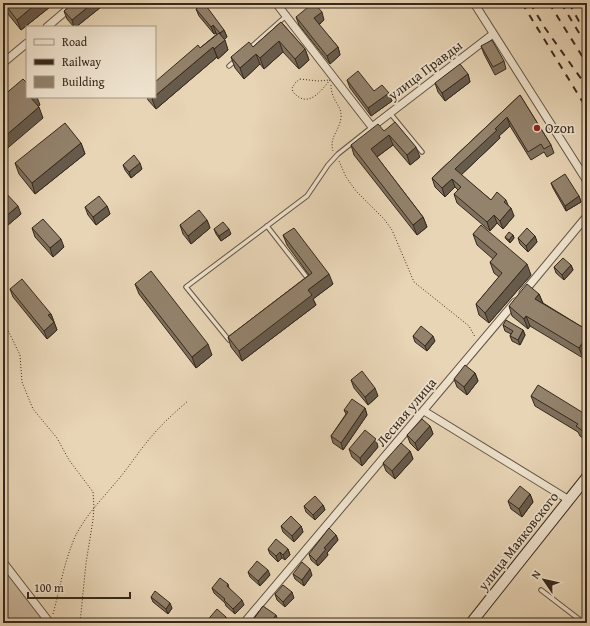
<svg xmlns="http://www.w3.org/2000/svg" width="590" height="626" font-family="'Gentium Book Plus',serif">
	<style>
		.green { fill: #cab89c; stroke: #80705c }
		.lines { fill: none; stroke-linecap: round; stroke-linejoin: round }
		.lane-casing { stroke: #635442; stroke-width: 5.5 }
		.street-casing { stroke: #635442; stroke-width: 9 }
		.secondary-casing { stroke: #37291c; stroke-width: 12 }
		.path { stroke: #37291c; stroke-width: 1; stroke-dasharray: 1 2; stroke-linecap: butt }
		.lane { stroke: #f0e4d0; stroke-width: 3.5 }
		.street { stroke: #f0e4d0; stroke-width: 7 }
		.secondary { stroke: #f0e4d0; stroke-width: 10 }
		.rail { stroke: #37291c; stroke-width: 2; stroke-dasharray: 7 7; stroke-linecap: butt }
		.wall { fill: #7e705d; stroke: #37291c }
		.shaded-wall { fill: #675b4c; stroke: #37291c }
		.building { fill: #93826c; stroke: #37291c }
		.poi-dot { fill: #8f2418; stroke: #f0e4d0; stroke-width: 1.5 }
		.labels { text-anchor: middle; stroke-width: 3.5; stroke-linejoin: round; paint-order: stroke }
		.street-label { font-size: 14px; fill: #37291c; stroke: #f0e4d0 }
		.poi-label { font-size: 14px; fill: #37291c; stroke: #f0e4d0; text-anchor: start }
	</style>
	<rect width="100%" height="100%" fill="#e8d5b6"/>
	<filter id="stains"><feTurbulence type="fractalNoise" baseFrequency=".005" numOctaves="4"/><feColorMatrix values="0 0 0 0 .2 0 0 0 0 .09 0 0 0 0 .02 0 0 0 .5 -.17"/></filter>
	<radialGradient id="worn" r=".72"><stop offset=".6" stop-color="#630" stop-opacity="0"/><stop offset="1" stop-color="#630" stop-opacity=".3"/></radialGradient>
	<polygon class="green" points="3,562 50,623 3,623"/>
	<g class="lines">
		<g class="lane-casing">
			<g id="lane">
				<polyline points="250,48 286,16"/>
				<polyline points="229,66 236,60"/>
				<polyline points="390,113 422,152"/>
				<polyline points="267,226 309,280"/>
				<polyline points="231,338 229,340 186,287 307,196 328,165 338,154 372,127"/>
				<polyline points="541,590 584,623"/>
			</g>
		</g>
		<g class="street-casing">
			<g id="street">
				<polyline points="276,3 372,127 493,34"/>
				<polyline points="474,3 587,181"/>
				<polyline points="47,27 75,3"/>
				<polyline points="3,63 27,43"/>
				<polyline points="523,293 587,216"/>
				<polyline points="424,411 569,500"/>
				<polyline points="3,562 50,623"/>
				<polyline points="244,623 515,302"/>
			</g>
		</g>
		<g class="secondary-casing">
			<polyline id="secondary" points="471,623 587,477"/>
		</g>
		<g class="path">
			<path d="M300 79 318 81 330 80C320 92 308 109 293 92L292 88 296 82Z"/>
			<path d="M331 85C331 89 332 94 334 98 337 105 342 109 341 118 339 132 329 137 333 151"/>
			<polyline points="339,161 346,177 356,191 384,219 392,230 414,282 469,326 475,337"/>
			<polyline points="3,320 20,355 22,382 33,409 57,438 69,460 93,492 94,507 93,520 86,563 80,623"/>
			<path d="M53 614C60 588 64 562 75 537 85 516 102 499 117 481 129 467 139 451 151 437 162 424 175 412 188 401"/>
		</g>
		<use href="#lane" class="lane"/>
		<use href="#street" class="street"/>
		<use href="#secondary" class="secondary"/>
		<g class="rail">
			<polyline points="522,3 587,109"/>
			<polyline points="530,3 545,28 587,87"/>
			<polyline points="549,3 587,64"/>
			<polyline points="561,3 587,46"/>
			<polyline points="569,3 581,25"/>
		</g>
	</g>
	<g class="wall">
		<polygon points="4,3 55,3 21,30 8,14"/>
		<polygon points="74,3 106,3 76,27 74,27 67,19 64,11"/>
		<polygon points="196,9 224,30 227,37 224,39 228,50 218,59 217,57 156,109 148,100 147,97 155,97 200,48 217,34 216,33 214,34 199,16"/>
		<polygon points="296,17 324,20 319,25 338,47 340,55 330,64 299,25"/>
		<polygon points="281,22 305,49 309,60 299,69 283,52 264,69 260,64 244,79 235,68 231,57 253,47"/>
		<polygon points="481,46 504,61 506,69 495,75 484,54"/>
		<polygon points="468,74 470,82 445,101 438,92 435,83"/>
		<polygon points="347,80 374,91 389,93 392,101 371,116 350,88"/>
		<polygon points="520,95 551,145 554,153 547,157 544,152 531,160 510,126 499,136 500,138 461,175 491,200 506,200 508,205 514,216 503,229 497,223 490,231 457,203 454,194 458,190 455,187 445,197 435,187 432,178"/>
		<polygon points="384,131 420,157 410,165 393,145 377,157 423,217 427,227 417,235 354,155 351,145"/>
		<polygon points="81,143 85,154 35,194 19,174 15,163"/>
		<polygon points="123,165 142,169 131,178 125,170"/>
		<polygon points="551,183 579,196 581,202 566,211 553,188"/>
		<polygon points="3,190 21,214 8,225 3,219"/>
		<polygon points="107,206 110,214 96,225 88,215 85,207"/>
		<polygon points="207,220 210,228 191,244 183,234 180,225"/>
		<polygon points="32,228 64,247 53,257 35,237"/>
		<polygon points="214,229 231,234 221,241 216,234"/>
		<polygon points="473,234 531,275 489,323 479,315 476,304 499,277 494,273 490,262 493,259 477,245"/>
		<polygon points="283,235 333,284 313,299 316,305 242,361 231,347 228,337 309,275 287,245"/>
		<polygon points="513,235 514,238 510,243 506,239 505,237"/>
		<polygon points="535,236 537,242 528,252 520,244 518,238"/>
		<polygon points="571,265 573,270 564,280 556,273 554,267"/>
		<polygon points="135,284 212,355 196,368 139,294"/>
		<polygon points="10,289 51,314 57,330 47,339 13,297"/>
		<polygon points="539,294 543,303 587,330 587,352 583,358 530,326 528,329 512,316 509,306"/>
		<polygon points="503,325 523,330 525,335 520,345 512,341 510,336 511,334 505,331"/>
		<polygon points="413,336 435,341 427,351 415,342"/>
		<polygon points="475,373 478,381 467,395 457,387 454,379"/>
		<polygon points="351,380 378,396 368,405 354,388"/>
		<polygon points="531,396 585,414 587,411 587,441 580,436 578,432 535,406"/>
		<polygon points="365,408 367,415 343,450 333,443 331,436 346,414 344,410"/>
		<polygon points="430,426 433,434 418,451 410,443 407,435"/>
		<polygon points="378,447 362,466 352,457 349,449"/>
		<polygon points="410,451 413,459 395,479 386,471 383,463"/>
		<polygon points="530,494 533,502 522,517 511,509 508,501"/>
		<polygon points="323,505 325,510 315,520 306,512 304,506"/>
		<polygon points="281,526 301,526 303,532 294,542 283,532"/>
		<polygon points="336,535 338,540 327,553 328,555 318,566 311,560 309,554"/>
		<polygon points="268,549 288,549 290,555 285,560 282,558 278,562 270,554"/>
		<polygon points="248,572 270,575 260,586 250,577"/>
		<polygon points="293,574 312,575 304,586 295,579"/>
		<polygon points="228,584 229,588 244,605 235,614 226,606 225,603 214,593 212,588"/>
		<polygon points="275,594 294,598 285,607 277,600"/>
		<polygon points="151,597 172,608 168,614 153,602"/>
		<polygon points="263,606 279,623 254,623 253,620"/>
	</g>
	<g class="shaded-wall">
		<polygon points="37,3 55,3 21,30 17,20"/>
		<polygon points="93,3 106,3 76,27 74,27 72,20"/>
		<polygon points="322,12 324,20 317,26 314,18"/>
		<polygon points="213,25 216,33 214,34 211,27"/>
		<polygon points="3,30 7,41 3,45"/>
		<polygon points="224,30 227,37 223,41 220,33"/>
		<polygon points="225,40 228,50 218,59 214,49"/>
		<polygon points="279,41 283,52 264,69 260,58"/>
		<polygon points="213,47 217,57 156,109 152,99 154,97 155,97 155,96"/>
		<polygon points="338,47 340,55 330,64 327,56"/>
		<polygon points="305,49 309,60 299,69 295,59"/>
		<polygon points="256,54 260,64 244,79 240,68"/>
		<polygon points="468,74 470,82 445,101 442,93"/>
		<polygon points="389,93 392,101 371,116 368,108"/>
		<polygon points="33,97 37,97 40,105 35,109 31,98"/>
		<polygon points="39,107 43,118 3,152 3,138"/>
		<polygon points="507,117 510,126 499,136 500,138 458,178 455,169"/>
		<polygon points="389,135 393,145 374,159 371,149"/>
		<polygon points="81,143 85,154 35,194 32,183"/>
		<polygon points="416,147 420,157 410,165 407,155"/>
		<polygon points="140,163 142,169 131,178 129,172"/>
		<polygon points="452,179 455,187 445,197 442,188"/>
		<polygon points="579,196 581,202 566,211 565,206"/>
		<polygon points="18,206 21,214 8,225 5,217"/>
		<polygon points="107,206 110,214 96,225 93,217"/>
		<polygon points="511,208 514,216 503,229 500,221"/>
		<polygon points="494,215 497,223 490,231 487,222"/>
		<polygon points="423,217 427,227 417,235 413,225"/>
		<polygon points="207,220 210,228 191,244 188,236"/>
		<polygon points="229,229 231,234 221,241 219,236"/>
		<polygon points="513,235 514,238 510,243 509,240"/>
		<polygon points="535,236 537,242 528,252 526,246"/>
		<polygon points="61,239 64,247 53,257 50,248"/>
		<polygon points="527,264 531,275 489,323 485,313"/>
		<polygon points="571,265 573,270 564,280 562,275"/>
		<polygon points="329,274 333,284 313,299 316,305 242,361 239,351 308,290"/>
		<polygon points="539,294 543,304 535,299"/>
		<polygon points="51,314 54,322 48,315"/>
		<polygon points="526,316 530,326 528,329 524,319"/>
		<polygon points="54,322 57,330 47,339 44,331"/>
		<polygon points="523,330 525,335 520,345 518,340"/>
		<polygon points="433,336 435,341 427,351 425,346"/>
		<polygon points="587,336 587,352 583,358 579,348"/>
		<polygon points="208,344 212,355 196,368 192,357"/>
		<polygon points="475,373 478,381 467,395 464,387"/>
		<polygon points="375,388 378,396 368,405 365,397"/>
		<polygon points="365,408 367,415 343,450 341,443"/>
		<polygon points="430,426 433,434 418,451 415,443"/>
		<polygon points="376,439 378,447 362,466 360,458"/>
		<polygon points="410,451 413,459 395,479 392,471"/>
		<polygon points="530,494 533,502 522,517 519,509"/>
		<polygon points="323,505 325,510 315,520 313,515"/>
		<polygon points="301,526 303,532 294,542 292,536"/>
		<polygon points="336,535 338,540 327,553 328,555 318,566 316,561 324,548"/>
		<polygon points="288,549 290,555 285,560 283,555"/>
		<polygon points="280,552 282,558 278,562 276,556"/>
		<polygon points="310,569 312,575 304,586 302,580"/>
		<polygon points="268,570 270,575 260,586 258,581"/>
		<polygon points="292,592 294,598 285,607 283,602"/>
		<polygon points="242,600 244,605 235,614 233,609"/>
		<polygon points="170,603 172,608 168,614 166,609"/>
		<polygon points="276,615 279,623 272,623 271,622"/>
		<polygon points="226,617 228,623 221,623"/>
		<polygon points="268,619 269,623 265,623"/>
	</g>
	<g class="building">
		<polygon points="4,3 37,3 17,20"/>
		<polygon points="74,3 93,3 72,20 64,11"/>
		<polygon points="204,3 224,30 220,33 213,25 211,27 196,9"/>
		<polygon points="313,3 314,3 322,12 314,18 338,47 327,56 296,17"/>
		<polygon points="281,22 305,49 295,59 279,41 260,58 256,54 240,68 231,57 249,42 253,47"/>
		<polygon points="219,33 225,40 214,49 213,47 155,96 155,82 198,45 200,48"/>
		<polygon points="492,40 504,61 493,67 481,46"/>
		<polygon points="460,64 468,74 442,93 435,83"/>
		<polygon points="358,71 374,91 382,85 389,93 368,108 347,80"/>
		<polygon points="23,79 27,83 27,97 33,97 31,98 39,107 3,138 3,96"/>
		<polygon points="520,95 551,145 544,149 541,144 528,152 507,117 495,129 497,130 455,169 491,200 497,192 506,200 504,202 511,208 500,221 494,215 487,222 454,194 461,187 452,179 442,188 432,178"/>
		<polygon points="395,122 416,147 407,155 389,135 371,149 423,217 413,225 351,145 378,124 384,131"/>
		<polygon points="65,123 81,143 32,183 15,163"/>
		<polygon points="134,155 140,163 129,172 123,165"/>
		<polygon points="565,174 579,196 565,206 551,183"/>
		<polygon points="3,190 18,206 5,217 3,214"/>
		<polygon points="99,196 107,206 93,217 85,207"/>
		<polygon points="199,210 207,220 188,236 180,225"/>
		<polygon points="43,219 61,239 50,248 32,228"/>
		<polygon points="223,222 229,229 219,236 214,229"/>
		<polygon points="481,225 527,264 485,313 476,304 502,273 490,262 497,254 473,234"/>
		<polygon points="294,228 329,274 308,290 312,295 239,351 228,337 312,273 283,235"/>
		<polygon points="527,228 535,236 526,246 518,238"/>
		<polygon points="509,232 513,235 509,240 505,237"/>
		<polygon points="563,258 571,265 562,275 554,267"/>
		<polygon points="151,271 208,344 192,357 135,284"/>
		<polygon points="22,279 51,314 48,315 54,322 44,331 10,289"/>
		<polygon points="527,284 539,294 535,299 587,330 587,336 579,348 526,316 524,319 509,306"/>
		<polygon points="506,320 523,330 518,340 510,336 513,331 503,325"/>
		<polygon points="421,326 433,336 425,346 413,336"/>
		<polygon points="465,365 475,373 464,387 454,379"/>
		<polygon points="362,371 375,388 365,397 351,380"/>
		<polygon points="538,385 585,414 587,411 587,434 576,426 578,424 531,396"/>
		<polygon points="352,399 365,408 341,443 331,436 348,412 344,410"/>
		<polygon points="422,419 430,426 415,443 407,435"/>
		<polygon points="365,430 376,439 360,458 349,449"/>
		<polygon points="401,443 410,451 392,471 383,463"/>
		<polygon points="520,486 530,494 519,509 508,501"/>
		<polygon points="315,496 323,505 313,515 304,506"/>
		<polygon points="291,516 301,526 292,536 281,526"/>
		<polygon points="329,528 336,535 324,548 326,549 316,561 309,554"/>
		<polygon points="276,539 288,549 283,555 280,552 276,556 268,549"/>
		<polygon points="257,561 268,570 258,581 248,572"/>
		<polygon points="302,562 310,569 302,580 293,574"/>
		<polygon points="220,578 228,584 227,586 242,600 233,609 224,600 225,599 212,588"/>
		<polygon points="283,585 292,592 283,602 275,594"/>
		<polygon points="155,591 170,603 166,609 151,597"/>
		<polygon points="263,606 276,615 271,622 268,619 265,623 257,623 253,620"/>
		<polygon points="217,609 226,617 221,623 205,623"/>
	</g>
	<circle class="poi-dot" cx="537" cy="128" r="4"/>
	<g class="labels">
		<g class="street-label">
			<text transform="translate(425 70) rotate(-37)" y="5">улица Правды</text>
			<text transform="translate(406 412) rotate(-50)" y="5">Лесная улица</text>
			<text transform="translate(518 541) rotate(-52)" y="5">улица Маяковского</text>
		</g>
		<g class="poi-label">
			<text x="545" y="133">Ozon</text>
		</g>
	</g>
	<rect width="590" height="626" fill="none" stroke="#e8d5b6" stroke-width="16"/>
	<rect x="4" y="4" width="582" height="618" fill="none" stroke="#37291c" stroke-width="2"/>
	<rect x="8" y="8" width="574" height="610" fill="none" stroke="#37291c"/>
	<rect x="26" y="26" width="130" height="72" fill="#f0e4d0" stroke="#a69988"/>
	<rect x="34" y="39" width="20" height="6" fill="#f0e4d0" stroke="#a69988"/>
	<text x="62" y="46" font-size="12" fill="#37291c">Road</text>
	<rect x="34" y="59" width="20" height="6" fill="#37291c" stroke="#a69988"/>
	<text x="62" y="66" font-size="12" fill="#37291c">Railway</text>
	<rect x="34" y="76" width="20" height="12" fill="#93826c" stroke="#a69988"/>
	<text x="62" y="86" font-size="12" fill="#37291c">Building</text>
	<g transform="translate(544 580) rotate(304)" stroke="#f0e4d0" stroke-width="3" paint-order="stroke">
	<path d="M0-3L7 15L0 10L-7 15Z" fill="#37291c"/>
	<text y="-6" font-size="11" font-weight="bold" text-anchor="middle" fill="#37291c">N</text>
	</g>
	<path d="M28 592v6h102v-6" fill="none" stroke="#37291c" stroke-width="2"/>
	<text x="34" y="592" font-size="12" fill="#37291c" stroke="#f0e4d0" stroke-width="3" paint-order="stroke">100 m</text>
	<rect width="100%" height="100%" filter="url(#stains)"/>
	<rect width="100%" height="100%" fill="url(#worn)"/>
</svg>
